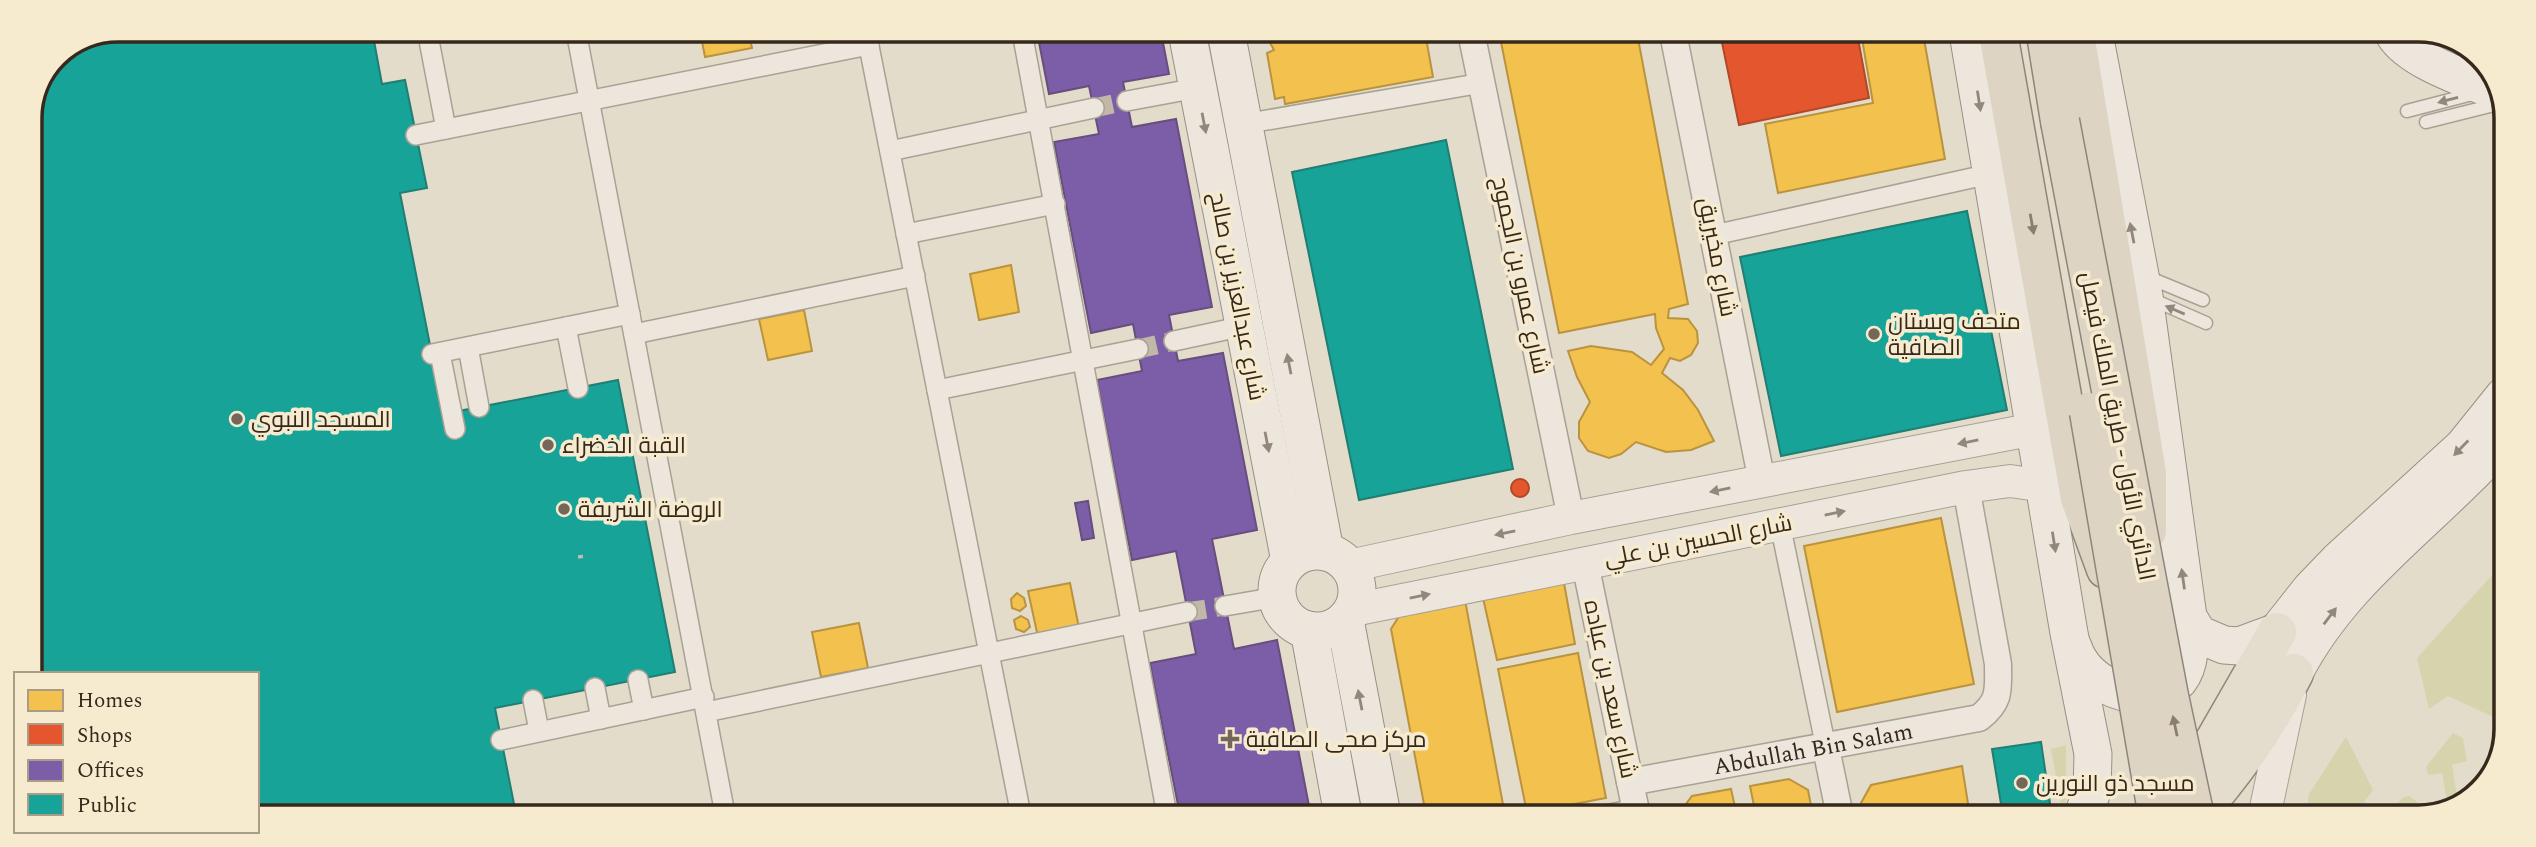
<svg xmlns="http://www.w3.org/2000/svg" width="2536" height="847" font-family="Spectral,Cairo,serif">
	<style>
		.green { fill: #d5d4ac }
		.homes { fill: #f2c14e; stroke: #ba933f; stroke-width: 2 }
		.shops { fill: #e4572e; stroke: #b04929; stroke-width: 2 }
		.offices { fill: #7b5ea7; stroke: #674e7d; stroke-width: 2 }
		.public { fill: #17a398; stroke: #217e73; stroke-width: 2 }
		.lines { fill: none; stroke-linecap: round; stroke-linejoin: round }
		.pedestrian-tunnel { stroke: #c1b8a7; stroke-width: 19; stroke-dasharray: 19 10; stroke-linecap: butt }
		.service-casing { stroke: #a9a194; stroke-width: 15 }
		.pedestrian-casing { stroke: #a9a194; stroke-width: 22 }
		.minor-casing { stroke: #a9a194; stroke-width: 29 }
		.tertiary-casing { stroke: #a9a194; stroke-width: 34 }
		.secondary-casing { stroke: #989084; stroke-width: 39 }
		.primary-casing { stroke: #8e867a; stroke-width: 41 }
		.trunk-casing { stroke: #8e867a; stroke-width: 41 }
		.path { stroke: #c4bdb3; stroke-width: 3.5; stroke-dasharray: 5 3.5; stroke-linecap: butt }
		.service { stroke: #ece6dc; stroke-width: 12 }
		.pedestrian { stroke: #ece6dc; stroke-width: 19 }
		.minor { stroke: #ece6dc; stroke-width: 26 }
		.tertiary { stroke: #ece6dc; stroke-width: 32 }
		.secondary { stroke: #ece6dc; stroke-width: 37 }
		.primary { stroke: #e4dccd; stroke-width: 38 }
		.trunk { stroke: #ded4c4; stroke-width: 38 }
		.trunk-bridge-casing { stroke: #8e867a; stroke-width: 41; stroke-linecap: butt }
		.trunk-bridge { stroke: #ded4c4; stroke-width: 38 }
		.oneway { fill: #92877c }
		.oneway2 { fill: #8a7e70 }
		.poi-dot { fill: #746759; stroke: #f6eacf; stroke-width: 2.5 }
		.labels { text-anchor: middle; stroke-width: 7; stroke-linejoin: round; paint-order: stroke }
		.street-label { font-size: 23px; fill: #37281c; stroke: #f6eacf }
		.poi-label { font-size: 23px; fill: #37281c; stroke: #f6eacf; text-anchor: start }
		.rim { fill: none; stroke: #37281c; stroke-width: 3.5 }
	</style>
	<rect width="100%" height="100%" fill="#e4dcca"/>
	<g class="green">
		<polygon points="2494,573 2503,608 2502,721 2448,696 2429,709 2417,658"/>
		<polygon points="2453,733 2463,738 2467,761 2452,765 2458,804 2448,807 2442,773 2428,775 2426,767"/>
		<polygon points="2346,737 2373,790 2353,817 2305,817 2309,794"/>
		<polygon points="2066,745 2066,799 2063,815 2051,749"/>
		<polygon points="2409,796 2417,802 2419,817 2387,817 2402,798"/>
	</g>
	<g class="homes">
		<polygon points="343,30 367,30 372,55 348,59"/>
		<polygon points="700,31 748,31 752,48 705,57"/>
		<polygon points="1264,32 1302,32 1303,35 1318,32 1425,32 1433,77 1285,104 1284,97 1275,99 1267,53 1274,50"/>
		<polygon points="1499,32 1637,33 1688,304 1669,309 1668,318 1688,319 1697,331 1698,343 1691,355 1680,361 1670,358 1662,373 1683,390 1698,410 1714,441 1691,450 1666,452 1636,442 1621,454 1609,458 1588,451 1579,438 1579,422 1590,402 1577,377 1568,351 1591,346 1632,352 1651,365 1664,349 1656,328 1655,314 1559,333"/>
		<polygon points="1861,33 1923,33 1945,159 1778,193 1765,124 1873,103"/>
		<polygon points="1011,265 1019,312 979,320 970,274"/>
		<polygon points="804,310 812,351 768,360 759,319"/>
		<polygon points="596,394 598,407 584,410 581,397"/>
		<polygon points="575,402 588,470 520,484 506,416"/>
		<circle cx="548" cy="443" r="26"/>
		<polygon points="86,478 90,498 70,502 67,482"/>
		<circle cx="595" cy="505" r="15"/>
		<polygon points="1941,518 1974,684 1837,712 1804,546"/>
		<polygon points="1070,583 1079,628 1038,637 1028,591"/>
		<polygon points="1564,583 1575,644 1497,660 1483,598"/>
		<polygon points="1017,593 1024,598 1026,606 1020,611 1012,608 1011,599"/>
		<polygon points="1465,600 1505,815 1426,815 1391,629 1403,610"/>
		<polygon points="1021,616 1028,620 1030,627 1024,632 1016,629 1014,620"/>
		<polygon points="859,623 868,668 821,677 812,632"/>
		<polygon points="647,639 650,654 636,657 633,642"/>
		<polygon points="1578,653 1606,798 1527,813 1498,669"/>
		<polygon points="1962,766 1970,816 1864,816 1861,803 1871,785"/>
		<polygon points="1789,779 1808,790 1813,816 1756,816 1750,786"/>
		<polygon points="1731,789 1737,816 1677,816 1692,796"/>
	</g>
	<g class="shops">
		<polygon points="1720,33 1857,33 1869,98 1739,125"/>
		<circle cx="1520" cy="488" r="9"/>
	</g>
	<g class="offices">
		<polygon points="1037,32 1161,32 1169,74 1123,82 1132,127 1176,119 1212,307 1169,315 1178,361 1223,353 1257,530 1212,539 1234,649 1277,640 1310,811 1288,815 1180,815 1150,663 1196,654 1176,551 1132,560 1097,380 1142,371 1133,324 1091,333 1054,142 1099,134 1089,86 1049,94"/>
		<polygon points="1088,501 1094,538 1082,540 1075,503"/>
	</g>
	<g class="public">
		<polygon points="118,30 372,30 382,84 405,80 427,188 400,193 447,431 459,411 618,380 675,672 495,708 516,814 257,813 257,674 30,674 30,113 56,55"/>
		<polygon points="1446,140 1513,469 1359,500 1292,172"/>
		<polygon points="1967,211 2007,410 1781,456 1740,257"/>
		<polygon points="2041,742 2052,817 2003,816 1992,749"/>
	</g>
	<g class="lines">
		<g class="pedestrian-tunnel">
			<polyline points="1094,108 1127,101"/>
			<polyline points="1138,349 1174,341"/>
			<polyline points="1187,612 1225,606"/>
		</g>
		<g class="service-casing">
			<g id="service">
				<polyline points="2407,111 2476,93"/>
				<polyline points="2426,122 2502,103"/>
				<polyline points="2145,276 2203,300"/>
				<polyline points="2149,298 2206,323"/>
			</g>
		</g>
		<g class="pedestrian-casing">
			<g id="pedestrian">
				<polyline points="427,30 446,129"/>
				<polyline points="576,31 725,814"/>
				<polyline points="866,31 1021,815"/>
				<polyline points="1022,32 1167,815"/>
				<polyline points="1127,101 1197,88"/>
				<polyline points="1244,124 1482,83"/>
				<polyline points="416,135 869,45"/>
				<polyline points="890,151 1094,108"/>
				<polyline points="906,234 1055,204"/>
				<polyline points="1714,235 1990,174"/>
				<polyline points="566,327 578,388"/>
				<polyline points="634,334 915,276"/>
				<polyline points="1174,341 1244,326"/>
				<polyline points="468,347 479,407"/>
				<polyline points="440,353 455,429"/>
				<polyline points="432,354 630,314"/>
				<polyline points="937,390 1138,349"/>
				<polyline points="1780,524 1826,748"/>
				<polyline points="1225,606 1277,597"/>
				<polyline points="638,680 644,710"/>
				<polyline points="595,688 601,719"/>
				<polyline points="533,700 539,731"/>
				<polyline points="706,712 1187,612"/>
				<polyline points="501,740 704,697"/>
				<polyline points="1599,816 1636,809"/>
			</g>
		</g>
		<g class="minor-casing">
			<g id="minor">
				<polyline points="1471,32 1571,518"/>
				<polyline points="1673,33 1762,482"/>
				<polyline points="1585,563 1637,816"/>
				<polyline points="1826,748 1840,816"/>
				<path id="s1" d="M1630 782 1979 718C2001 701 1998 690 1998 664L1966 487"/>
			</g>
		</g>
		<g class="tertiary-casing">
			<g id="tertiary">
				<polyline points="1349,566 1571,518 2035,429"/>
				<polyline points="1353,610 1966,487 2010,481 2045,486"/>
				<polyline points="2264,817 2290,695"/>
			</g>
		</g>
		<g class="secondary-casing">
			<g id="secondary">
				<polyline points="1187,32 1290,561"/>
				<polyline points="1226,32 1325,551"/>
				<polyline points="1968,33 2069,633 2093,754 2092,792 2082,817"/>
				<polyline points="2094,34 2144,296 2188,617 2198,634 2224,645 2239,646 2277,632 2311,589 2338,561 2463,447 2504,396"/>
				<path d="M2394 34C2410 61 2470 80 2498 92"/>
				<circle cx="1317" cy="591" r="40"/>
				<polyline points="1345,620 1382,815"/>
				<polyline points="1309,630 1343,815"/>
				<path d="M2073 647C2084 680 2122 700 2155 692 2164 689 2173 687 2179 680 2193 662 2189 638 2188 617"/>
				<path d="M2294 673C2343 577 2434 519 2504 440"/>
			</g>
		</g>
		<g class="primary-casing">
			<g id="primary">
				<polyline points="2166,794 2201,759 2215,740 2277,632"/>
				<path d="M2195 817C2234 773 2268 726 2294 673"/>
			</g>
		</g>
		<g class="trunk-casing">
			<g id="trunk">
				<polyline points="1998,33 2080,498 2106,569"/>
				<polyline points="2046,34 2060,121"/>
				<polyline points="2075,34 2147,473 2147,531"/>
			</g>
		</g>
		<polyline class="path" points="578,557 586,556"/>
		<use href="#service" class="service"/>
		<use href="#pedestrian" class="pedestrian"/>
		<use href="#minor" class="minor"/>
		<use href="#tertiary" class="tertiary"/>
		<use href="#secondary" class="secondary"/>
		<use href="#primary" class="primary"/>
		<use href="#trunk" class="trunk"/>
		<g class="trunk-bridge-casing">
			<g id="trunk-bridge">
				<polyline points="2060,121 2169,696 2195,817"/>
				<polyline points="2089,412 2158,817"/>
			</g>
		</g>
		<use href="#trunk-bridge" class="trunk-bridge"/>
	</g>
	<defs><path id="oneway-solid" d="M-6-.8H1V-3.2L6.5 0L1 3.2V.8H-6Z" transform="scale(1.75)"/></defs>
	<g class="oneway">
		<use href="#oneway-solid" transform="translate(2448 100) rotate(165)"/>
		<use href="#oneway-solid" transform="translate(1979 101) rotate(81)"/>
		<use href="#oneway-solid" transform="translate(1204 123) rotate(79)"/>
		<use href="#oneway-solid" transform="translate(2132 233) rotate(-101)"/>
		<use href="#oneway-solid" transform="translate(2175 310) rotate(-157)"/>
		<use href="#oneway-solid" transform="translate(1289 364) rotate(-101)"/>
		<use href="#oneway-solid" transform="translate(1267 442) rotate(79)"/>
		<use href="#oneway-solid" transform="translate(1968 442) rotate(169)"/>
		<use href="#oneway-solid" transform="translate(2461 448) rotate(134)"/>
		<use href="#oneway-solid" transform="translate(1720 490) rotate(169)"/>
		<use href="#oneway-solid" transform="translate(1835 513) rotate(-11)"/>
		<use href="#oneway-solid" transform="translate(1505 533) rotate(168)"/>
		<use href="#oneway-solid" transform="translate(2054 542) rotate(81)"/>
		<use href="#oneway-solid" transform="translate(2183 579) rotate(-98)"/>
		<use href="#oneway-solid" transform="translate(1420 596) rotate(-11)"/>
		<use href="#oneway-solid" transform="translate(2330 616) rotate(-53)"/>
		<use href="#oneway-solid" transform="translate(1360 700) rotate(-101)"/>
	</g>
	<g class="oneway2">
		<use href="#oneway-solid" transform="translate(2032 224) rotate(80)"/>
		<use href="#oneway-solid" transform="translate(2175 726) rotate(-102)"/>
	</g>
	<g class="poi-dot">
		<circle cx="1874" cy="334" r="7"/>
		<circle cx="237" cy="419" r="7"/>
		<circle cx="548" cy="445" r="7"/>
		<circle cx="564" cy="509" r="7"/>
		<path d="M1226.5 728.5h7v7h7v7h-7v7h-7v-7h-7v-7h7z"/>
		<circle cx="2022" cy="783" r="7"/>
	</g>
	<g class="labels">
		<g class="street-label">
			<text transform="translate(1718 257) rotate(79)" y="8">شارع مخيريق</text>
			<text transform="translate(1521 275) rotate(78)" y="8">شارع عمرو بن الجموح</text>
			<text transform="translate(1238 296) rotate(79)" y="8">شارع عبدالعزيز بن صالح</text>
			<text transform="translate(2118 426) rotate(79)" y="8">الدائري الأول - طريق الملك فيصل</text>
			<text transform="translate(1698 540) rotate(-11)" y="8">شارع الحسين بن علي</text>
			<text transform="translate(1611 689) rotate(78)" y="8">شارع سعد بن عباده</text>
			<text dy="8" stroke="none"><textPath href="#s1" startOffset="186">Abdullah Bin Salam</textPath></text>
		</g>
		<g class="poi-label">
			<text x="1888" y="329">متحف وبستان<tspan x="1888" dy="26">الصافية</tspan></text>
			<text x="251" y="427">المسجد النبوي</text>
			<text x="562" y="453">القبة الخضراء</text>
			<text x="578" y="517">الروضة الشريفة</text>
			<text x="1246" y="747">مركز صحى الصافية</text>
			<text x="2036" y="791">مسجد ذو النورين</text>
		</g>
	</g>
	<path d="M0 0H2536V847H0ZM118 42H2418A76 76 0 0 1 2494 118V729A76 76 0 0 1 2418 805H118A76 76 0 0 1 42 729V118A76 76 0 0 1 118 42Z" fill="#f6eacf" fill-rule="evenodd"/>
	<path class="rim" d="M118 42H2418A76 76 0 0 1 2494 118V729A76 76 0 0 1 2418 805H118A76 76 0 0 1 42 729V118A76 76 0 0 1 118 42Z"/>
	<rect x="14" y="672" width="245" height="161" fill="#f6eacf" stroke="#aa9c87" stroke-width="2"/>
	<rect x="28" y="690" width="35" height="21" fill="#f2c14e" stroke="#aa9c87" stroke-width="2"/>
	<text x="77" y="707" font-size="21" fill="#37281c">Homes</text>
	<rect x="28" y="724" width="35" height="21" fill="#e4572e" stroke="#aa9c87" stroke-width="2"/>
	<text x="77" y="742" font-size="21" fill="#37281c">Shops</text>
	<rect x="28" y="760" width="35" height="21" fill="#7b5ea7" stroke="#aa9c87" stroke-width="2"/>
	<text x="77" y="777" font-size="21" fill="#37281c">Offices</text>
	<rect x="28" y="794" width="35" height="21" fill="#17a398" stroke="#aa9c87" stroke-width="2"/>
	<text x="77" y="812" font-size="21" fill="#37281c">Public</text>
</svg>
